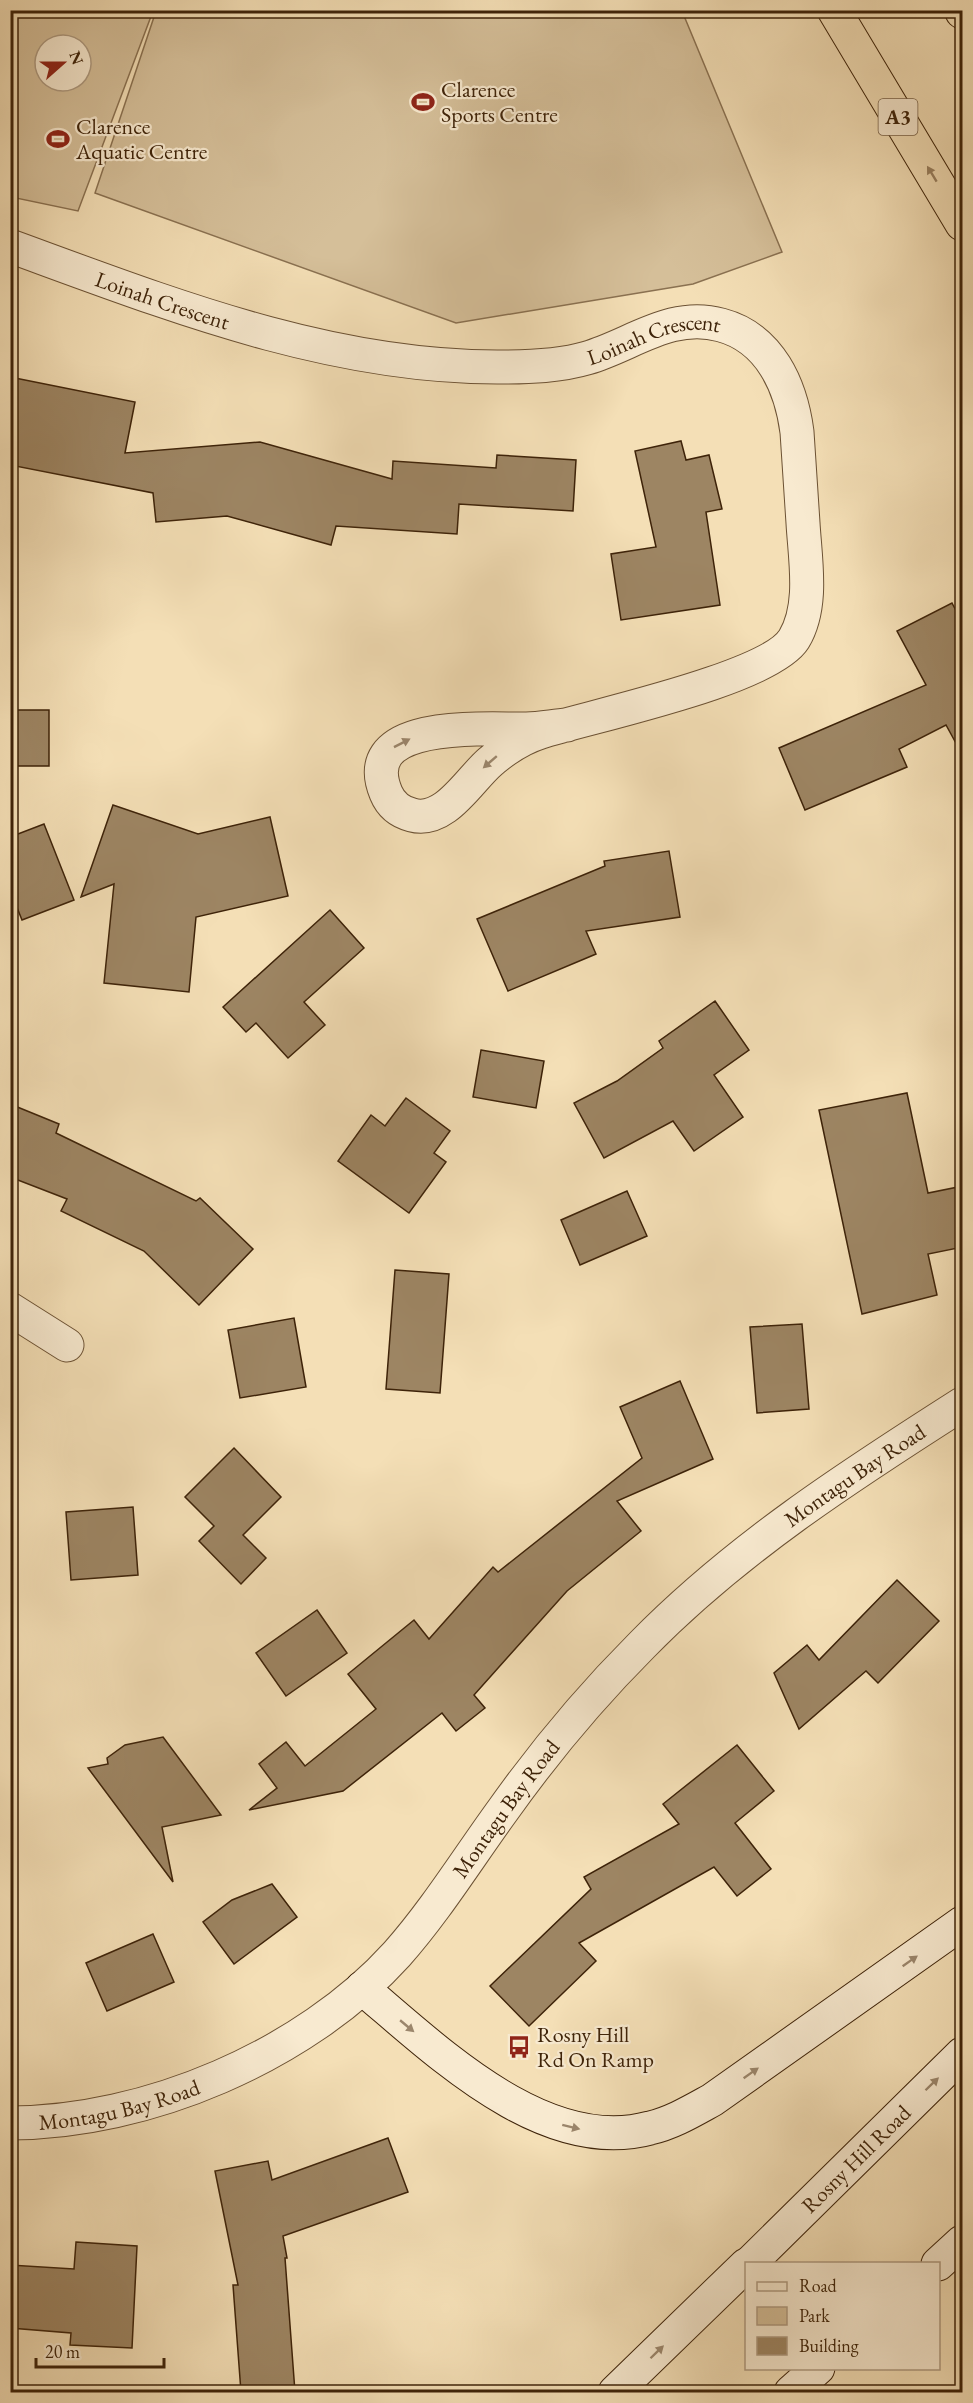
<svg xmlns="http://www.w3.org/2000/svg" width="973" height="2403" font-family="'EB Garamond',serif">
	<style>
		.green { fill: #d5bf99; stroke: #8a7151; stroke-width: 1.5; fill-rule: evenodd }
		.building { fill: #9d8563; stroke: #3e2309; stroke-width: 1.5 }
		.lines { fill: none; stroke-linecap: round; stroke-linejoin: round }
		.minor-casing { stroke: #6c5234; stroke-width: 35 }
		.secondary-casing { stroke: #3e2309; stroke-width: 35 }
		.trunk-casing { stroke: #3e2309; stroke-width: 35 }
		.minor { stroke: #f8ead0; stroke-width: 33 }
		.secondary { stroke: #f8ead0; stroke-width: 33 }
		.trunk { stroke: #f4dfb6; stroke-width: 33 }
		.oneway { fill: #998160 }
		.oneway2 { fill: #9b866c }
		.labels { text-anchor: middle; stroke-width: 4.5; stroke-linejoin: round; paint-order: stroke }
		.shield { fill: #f8ead0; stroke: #765f45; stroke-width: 1.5 }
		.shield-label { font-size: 21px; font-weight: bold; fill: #3e2309 }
		.poi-label { font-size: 22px; fill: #3e2309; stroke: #f8ead0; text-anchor: start }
		.street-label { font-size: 22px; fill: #3e2309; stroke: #f8ead0 }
	</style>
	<rect width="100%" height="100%" fill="#f4dfb6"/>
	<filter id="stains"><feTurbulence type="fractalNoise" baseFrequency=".00333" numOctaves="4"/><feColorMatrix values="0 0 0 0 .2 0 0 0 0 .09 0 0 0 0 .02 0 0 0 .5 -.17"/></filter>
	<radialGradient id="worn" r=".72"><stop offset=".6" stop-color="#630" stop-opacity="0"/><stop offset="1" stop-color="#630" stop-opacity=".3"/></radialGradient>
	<g class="green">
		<path d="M11 10 153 11 78 211 11 197ZM45 45H81V81H45Z"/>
		<polygon points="156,11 682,11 782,252 693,284 456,323 95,193"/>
	</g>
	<g class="building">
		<polygon points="10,377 135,402 125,453 260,442 392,479 393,461 496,468 497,455 576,460 573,511 459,504 457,534 336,526 331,545 227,516 156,522 153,493 10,465"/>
		<polygon points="681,441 686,460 709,455 722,509 706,512 720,605 621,620 611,554 656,547 635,451"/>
		<polygon points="952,603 963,624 963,756 946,725 899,749 907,767 805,810 779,748 926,685 897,631"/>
		<rect x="10" y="710" width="39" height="56"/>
		<polygon points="113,805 198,834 270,817 288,896 196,917 189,992 104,983 114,884 81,897"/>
		<polygon points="44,824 74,900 22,920 10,890 10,837"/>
		<polygon points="669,851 680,917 586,931 596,954 508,991 477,919 605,866 604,861"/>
		<polygon points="330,910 364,948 304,1002 325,1025 288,1058 256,1023 246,1032 223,1007"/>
		<polygon points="715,1001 749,1050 714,1075 743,1117 694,1151 673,1121 604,1158 574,1103 617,1081 663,1048 659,1041"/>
		<polygon points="481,1050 544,1061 536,1108 473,1097"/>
		<polygon points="907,1093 928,1193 963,1186 963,1247 928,1254 937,1295 862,1314 819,1110"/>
		<polygon points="406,1098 450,1131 434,1153 446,1162 409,1213 338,1161 371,1115 385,1126"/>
		<polygon points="10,1104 59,1124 56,1133 196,1201 200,1198 253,1249 199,1305 144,1251 61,1211 67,1199 10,1177"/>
		<polygon points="627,1191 647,1236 580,1265 561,1220"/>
		<polygon points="395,1270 449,1274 440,1393 386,1389"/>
		<polygon points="294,1318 306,1387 240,1398 228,1330"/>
		<polygon points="802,1324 809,1409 757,1413 750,1327"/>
		<polygon points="680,1381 713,1459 617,1501 641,1531 567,1591 474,1695 485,1708 456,1731 442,1713 343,1791 249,1810 277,1788 259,1764 286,1742 305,1766 376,1709 348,1674 414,1620 429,1639 493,1567 498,1572 642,1458 620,1407"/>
		<polygon points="234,1448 281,1497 243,1535 266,1558 241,1584 199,1541 214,1526 185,1497"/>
		<polygon points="133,1507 138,1575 71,1580 66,1512"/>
		<polygon points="897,1580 939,1621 878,1683 866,1671 799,1729 774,1673 807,1645 819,1660"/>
		<polygon points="317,1610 347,1653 286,1696 256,1653"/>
		<polygon points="163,1737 221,1815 162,1827 173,1882 88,1768 108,1764 107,1758 125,1745"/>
		<polygon points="737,1745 774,1791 735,1823 771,1869 737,1896 714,1867 579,1943 596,1961 529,2026 490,1986 591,1889 584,1877 679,1824 663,1804"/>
		<polygon points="272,1884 297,1917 234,1964 203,1922 232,1900"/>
		<polygon points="153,1934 174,1982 107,2011 86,1963"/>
		<polygon points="388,2138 408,2192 283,2236 287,2258 285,2258 295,2392 241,2392 233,2285 238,2285 215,2171 268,2161 272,2180"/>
		<polygon points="76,2242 137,2246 132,2348 70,2345 71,2333 10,2328 10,2265 74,2269"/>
	</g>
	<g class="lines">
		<g class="minor-casing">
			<g id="minor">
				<path id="s1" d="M10 246C169 304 330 368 501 367 530 367 560 366 587 358 632 345 671 311 721 325 770 338 791 386 797 432 799 462 801 493 803 523 805 559 814 606 794 639 769 679 592 716 541 732 522 738 505 749 490 762 469 780 445 824 412 815 400 812 391 805 386 793 355 718 487 730 526 729 540 729 553 726 567 725"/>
				<polyline points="10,1309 67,1345"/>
				<path id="s2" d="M10 2123C146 2123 305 2056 397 1954 436 1910 468 1858 503 1810 545 1751 591 1696 642 1645 736 1549 849 1476 962 1404"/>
			</g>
		</g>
		<g class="secondary-casing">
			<g id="secondary">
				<path d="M362 1988C436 2050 544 2157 650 2128 672 2123 692 2111 712 2100L962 1923"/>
				<path id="s3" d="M749 2264 962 2054"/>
				<polyline points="938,2264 962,2242"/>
				<polyline points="615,2392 746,2265"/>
				<polyline points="791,2392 818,2368"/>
			</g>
		</g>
		<g class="trunk-casing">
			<g id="trunk">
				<polyline points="834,10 962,224"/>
				<polyline points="962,10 962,12"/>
			</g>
		</g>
		<use href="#minor" class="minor"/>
		<use href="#secondary" class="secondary"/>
		<use href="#trunk" class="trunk"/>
	</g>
	<defs><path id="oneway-solid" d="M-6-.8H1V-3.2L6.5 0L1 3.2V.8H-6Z" transform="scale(1.5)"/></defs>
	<use class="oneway" href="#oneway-solid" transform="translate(932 174) rotate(-121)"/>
	<g class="oneway2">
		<use href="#oneway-solid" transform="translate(402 743) rotate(-27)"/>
		<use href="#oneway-solid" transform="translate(490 762) rotate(139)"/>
		<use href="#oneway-solid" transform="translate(910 1961) rotate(-35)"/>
		<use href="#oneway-solid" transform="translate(407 2026) rotate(40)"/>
		<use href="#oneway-solid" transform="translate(751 2073) rotate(-35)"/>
		<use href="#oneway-solid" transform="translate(932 2084) rotate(-44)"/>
		<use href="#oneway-solid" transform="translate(571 2127) rotate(14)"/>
		<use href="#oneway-solid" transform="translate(657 2352) rotate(-44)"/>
	</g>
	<defs>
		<g id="stadium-bare" transform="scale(1.8)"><path d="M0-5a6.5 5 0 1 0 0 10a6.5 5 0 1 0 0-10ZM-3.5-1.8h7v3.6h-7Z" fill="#8f2418" stroke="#f8ead0" stroke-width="2.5" paint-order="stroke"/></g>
		<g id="bus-bare" transform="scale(1.8)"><path d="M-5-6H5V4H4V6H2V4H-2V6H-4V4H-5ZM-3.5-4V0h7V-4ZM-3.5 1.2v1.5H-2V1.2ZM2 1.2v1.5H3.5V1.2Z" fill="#8f2418" stroke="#f8ead0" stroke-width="2.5" paint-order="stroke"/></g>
	</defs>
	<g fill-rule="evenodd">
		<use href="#stadium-bare" x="423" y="102"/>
		<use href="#stadium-bare" x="58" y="139"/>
		<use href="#bus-bare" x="519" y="2047"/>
	</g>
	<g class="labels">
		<rect class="shield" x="878.5" y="99" width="39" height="36" rx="4.5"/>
		<g class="shield-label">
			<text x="898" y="124">A3</text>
		</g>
		<g class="poi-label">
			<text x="441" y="97">Clarence<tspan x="441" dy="25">Sports Centre</tspan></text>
			<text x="76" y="134">Clarence<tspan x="76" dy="25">Aquatic Centre</tspan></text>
			<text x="537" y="2042">Rosny Hill<tspan x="537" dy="25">Rd On Ramp</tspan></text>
		</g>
		<g class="street-label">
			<text dy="8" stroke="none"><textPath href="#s1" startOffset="162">Loinah Crescent</textPath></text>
			<text dy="8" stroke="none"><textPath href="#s1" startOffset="666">Loinah Crescent</textPath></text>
			<text dy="8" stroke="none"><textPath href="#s2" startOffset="1101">Montagu Bay Road</textPath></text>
			<text dy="8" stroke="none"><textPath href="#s2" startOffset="615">Montagu Bay Road</textPath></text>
			<text dy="8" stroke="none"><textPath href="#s2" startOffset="111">Montagu Bay Road</textPath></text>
			<text dy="8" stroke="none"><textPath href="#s3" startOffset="150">Rosny Hill Road</textPath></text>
		</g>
	</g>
	<rect width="973" height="2403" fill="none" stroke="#f4dfb6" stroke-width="36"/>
	<rect x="12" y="12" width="949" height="2379" fill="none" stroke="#3e2309" stroke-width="3"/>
	<rect x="18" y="18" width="937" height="2367" fill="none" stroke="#3e2309" stroke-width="1.5"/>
	<rect x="745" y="2262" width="195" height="108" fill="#f8ead0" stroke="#ae9a80" stroke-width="1.5"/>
	<rect x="757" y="2282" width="30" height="9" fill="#f8ead0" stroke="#ae9a80" stroke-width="1.5"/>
	<text x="799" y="2292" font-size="18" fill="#3e2309">Road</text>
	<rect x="757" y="2307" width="30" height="18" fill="#d5bf99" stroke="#ae9a80" stroke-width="1.5"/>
	<text x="799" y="2322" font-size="18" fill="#3e2309">Park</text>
	<rect x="757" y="2337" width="30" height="18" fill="#9d8563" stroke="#ae9a80" stroke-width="1.5"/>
	<text x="799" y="2352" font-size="18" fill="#3e2309">Building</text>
	<g transform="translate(63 63) rotate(69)"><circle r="28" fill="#f8ead0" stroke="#ae9a80" stroke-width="1.5"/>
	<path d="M0-4.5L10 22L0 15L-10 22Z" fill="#8f2418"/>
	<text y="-9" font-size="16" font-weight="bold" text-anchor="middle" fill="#3e2309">N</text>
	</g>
	<path d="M36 2358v9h128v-9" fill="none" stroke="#3e2309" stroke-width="3"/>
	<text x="45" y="2358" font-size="18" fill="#3e2309" stroke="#f8ead0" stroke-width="4.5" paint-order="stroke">20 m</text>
	<rect width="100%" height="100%" filter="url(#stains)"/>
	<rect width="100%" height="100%" fill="url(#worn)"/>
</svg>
